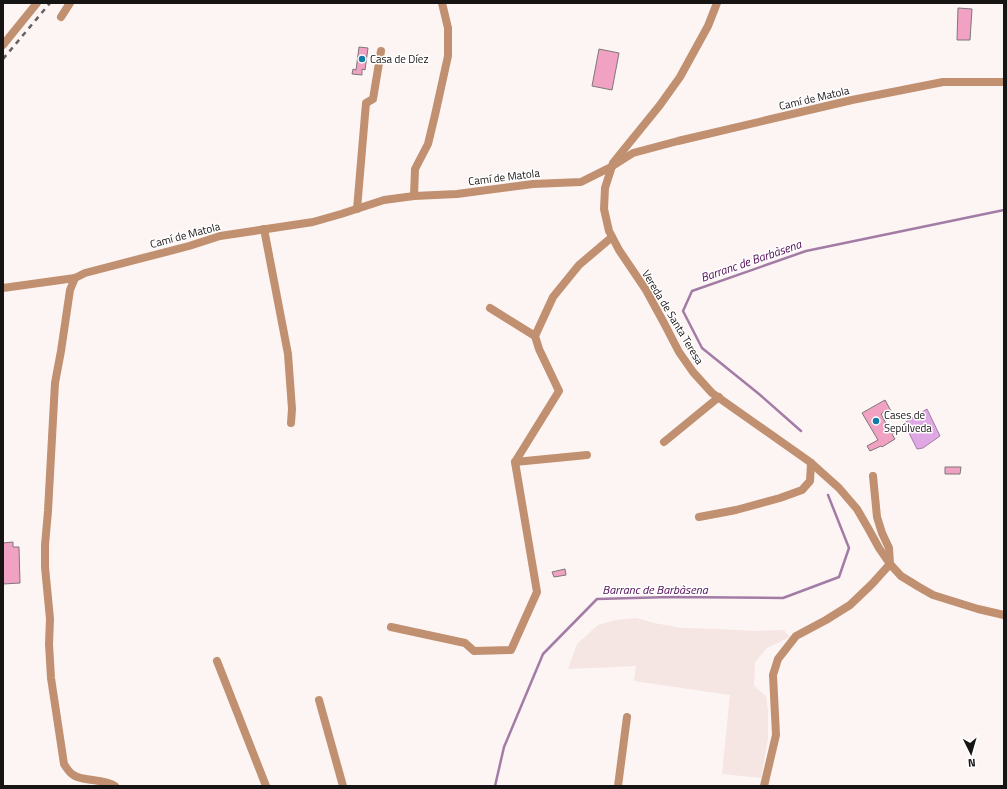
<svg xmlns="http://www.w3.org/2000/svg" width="1007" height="789" font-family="'Titillium Web',sans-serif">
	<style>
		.built { fill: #f5e5e3 }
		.water { fill: #dfa8e5; stroke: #a37ca6 }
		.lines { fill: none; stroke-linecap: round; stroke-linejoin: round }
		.stream { stroke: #a37ca6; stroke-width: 2.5 }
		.building { fill: #f1a1c1; stroke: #7e7779 }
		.minor { stroke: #c09070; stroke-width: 8 }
		.rail { stroke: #656160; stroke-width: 2.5; stroke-dasharray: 5 5; stroke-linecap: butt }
		.poi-dot { fill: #107ba5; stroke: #fff; stroke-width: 1.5 }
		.labels { text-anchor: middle; stroke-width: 3; stroke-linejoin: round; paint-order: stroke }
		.poi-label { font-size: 11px; fill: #171514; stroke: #fff; text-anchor: start }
		.street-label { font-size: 11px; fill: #171514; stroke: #fff }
		.water-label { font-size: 12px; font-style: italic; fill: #4f0b56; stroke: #fff }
	</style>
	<rect width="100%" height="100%" fill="#fdf5f4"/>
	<polygon class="built" points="636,618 654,623 682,628 719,629 757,631 784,630 790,637 767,648 755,662 754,686 766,696 768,711 768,739 761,778 722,774 730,695 634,681 636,666 568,669 577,644 598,625 616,620"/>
	<polygon class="water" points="927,409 940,436 923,448 917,449 904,423"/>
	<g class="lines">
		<g class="stream">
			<polyline points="801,431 759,394 702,348 683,311 692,291 806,251 1004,210"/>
			<polyline points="495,786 504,747 543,654 597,599 670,597 783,598 839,577 849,548 828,495"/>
		</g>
	</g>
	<g class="building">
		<polygon points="958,8 972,9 970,40 957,40"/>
		<polygon points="359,47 368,48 365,70 362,69 362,75 352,74 353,69 356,70"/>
		<polygon points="599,49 619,53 612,90 592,86"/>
		<polygon points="885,400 891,411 886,413 885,411 881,414 890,431 894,428 896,432 892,434 895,439 882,447 881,446 870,451 867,446 878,440 862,413"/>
		<polygon points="945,467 961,467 960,474 945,474"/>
		<polygon points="13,542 13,547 19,547 20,583 3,584 3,543"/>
		<polygon points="565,569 566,575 554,577 552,572"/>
	</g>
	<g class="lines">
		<g class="minor">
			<polyline points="717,3 708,26 680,77 660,105 613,163 605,188 604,209 609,231 619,250 646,290 664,323 679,352 693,372 712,393 810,462 839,488 857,509 868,528 879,548 890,564 901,576 919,587 933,595 978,609 1004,615"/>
			<polyline points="61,17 70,3"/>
			<polyline points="3,45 37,3"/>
			<polyline points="414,196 415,169 428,144 435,115 448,56 448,28 442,3"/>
			<polyline points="357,209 366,103 373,99 381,51"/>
			<polyline points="264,229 288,354 292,409 291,423"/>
			<path d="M75 278 70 290 61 351 55 383 48 511 45 545V567L50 619 49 644 51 678 64 764C66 767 69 772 72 774 81 782 103 778 115 786"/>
			<polyline points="3,288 75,278 85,273 189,246 220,236 313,222 341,214 384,200 414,196 457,194 533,184 581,182 611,167 633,153 678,141 852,100 943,82 1004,82"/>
			<polyline points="490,308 535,336"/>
			<polyline points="664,442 719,397"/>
			<polyline points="515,462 587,455"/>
			<polyline points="699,517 736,510 780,498 802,490 810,481 811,463"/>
			<polyline points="391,627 465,643 474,651 511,650 537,592 515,462 559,391 539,349 535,336 553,297 579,265 612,237"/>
			<polyline points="217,661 266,786"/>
			<polyline points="319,700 343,786"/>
			<polyline points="618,786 627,717"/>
			<polyline points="764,786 776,735 773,675 778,659 796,636 826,620 850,605 872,584 890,564 889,548 882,533 877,517 873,476"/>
		</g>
		<polyline class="rail" points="3,59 50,3"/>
	</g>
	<g class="poi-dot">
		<circle cx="362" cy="59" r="4"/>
		<circle cx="876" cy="421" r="4"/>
	</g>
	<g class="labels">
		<g class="poi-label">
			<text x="370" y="63">Casa de Díez</text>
			<text x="884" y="419">Cases de<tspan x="884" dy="13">Sepúlveda</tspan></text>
		</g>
		<g class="street-label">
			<text transform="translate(814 98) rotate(-13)" y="4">Camí de Matola</text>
			<text transform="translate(504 177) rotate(-7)" y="4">Camí de Matola</text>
			<text transform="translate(185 235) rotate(-15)" y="4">Camí de Matola</text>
			<text transform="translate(673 317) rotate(59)" y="4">Vereda de Santa Teresa</text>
		</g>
		<g class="water-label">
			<text transform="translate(751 261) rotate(-19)" y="4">Barranc de Barbàsena</text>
			<text x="655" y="594">Barranc de Barbàsena</text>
		</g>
	</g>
	<rect width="1007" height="789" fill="none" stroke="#171514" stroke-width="8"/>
	<g transform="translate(971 753) rotate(175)" stroke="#ffffff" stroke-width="3" paint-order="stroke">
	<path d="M0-3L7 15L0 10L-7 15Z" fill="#171514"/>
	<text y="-6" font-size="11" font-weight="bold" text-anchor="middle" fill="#171514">N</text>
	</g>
</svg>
